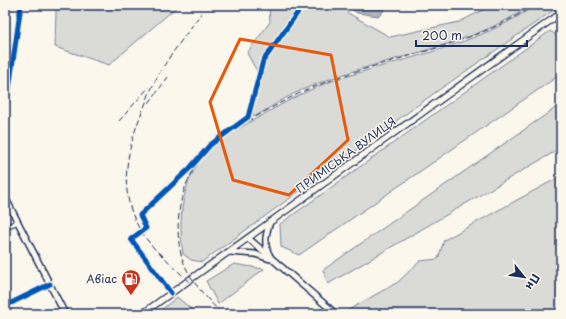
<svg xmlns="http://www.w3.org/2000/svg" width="566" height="319" font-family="'Playpen Sans',sans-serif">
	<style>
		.green { fill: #dadad7; stroke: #7a849a }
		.water { fill: #afb3bb; stroke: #747e96 }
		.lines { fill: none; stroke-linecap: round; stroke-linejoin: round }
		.street-casing { stroke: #1b2f5e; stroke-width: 6 }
		.secondary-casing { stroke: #1b2f5e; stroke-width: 8 }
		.primary-casing { stroke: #1b2f5e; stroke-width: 8 }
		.street { stroke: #fbf7ec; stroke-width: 3.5 }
		.secondary { stroke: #fbf7ec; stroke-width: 5 }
		.primary { stroke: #fbf7ec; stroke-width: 5.5 }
		.rail { stroke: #1b2f5e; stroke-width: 1; stroke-dasharray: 6 3; stroke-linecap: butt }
		.cycleway-casing { stroke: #fbf7ec; stroke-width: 8 }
		.cycleway { stroke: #0057b8; stroke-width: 5 }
		.marked { fill: none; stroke: #e8590c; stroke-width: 3; stroke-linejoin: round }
		.labels { text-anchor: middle; stroke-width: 3; stroke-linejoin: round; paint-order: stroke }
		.street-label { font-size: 11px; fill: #1b2f5e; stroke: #fbf7ec }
		.poi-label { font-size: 11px; fill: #1b2f5e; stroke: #fbf7ec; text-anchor: end }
	</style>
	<rect width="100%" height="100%" fill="#fbf7ec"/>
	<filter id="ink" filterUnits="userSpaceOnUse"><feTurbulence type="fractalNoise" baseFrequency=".025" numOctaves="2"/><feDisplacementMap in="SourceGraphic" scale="8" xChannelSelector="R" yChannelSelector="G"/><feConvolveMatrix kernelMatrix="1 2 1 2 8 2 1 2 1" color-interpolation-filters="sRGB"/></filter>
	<g filter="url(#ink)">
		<g class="green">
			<polygon points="64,5 179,5 109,65 55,47 56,10"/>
			<path d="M269 5H343L348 13 390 37 459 22 493 5H532C464 51 376 57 302 90 285 97 270 108 254 117L252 109 260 77 247 53 270 22Z"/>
			<path d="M536 5H561L436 92 202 262 191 260 183 254C178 221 181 182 204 156 219 139 242 126 261 116 285 102 309 89 335 80 403 58 477 46 536 5Z"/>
			<polygon points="550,31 561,38 561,74 299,255 281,247 280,224"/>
			<polygon points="561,104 561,148 328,284 323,270"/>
			<polygon points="561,176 561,314 343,313 398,282 420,261 438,259 444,240"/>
			<polygon points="234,264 264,269 218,304 206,281"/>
			<polygon points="177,297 197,314 156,314"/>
		</g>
		<polygon class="water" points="347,5 385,5 383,12 379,16 357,13"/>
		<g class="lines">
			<g class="street-casing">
				<g id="street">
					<polyline points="5,106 7,103 21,5"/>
					<polyline points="5,227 18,222"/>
					<polyline points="171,293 131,239 146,228 140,215 190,168 210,145 248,117 263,61 303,5"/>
					<polyline points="5,306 50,284"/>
				</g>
			</g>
			<g class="secondary-casing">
				<g id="secondary">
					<polyline points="5,197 65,314"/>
					<polyline points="248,238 336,314"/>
					<polyline points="229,252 255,254 270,259"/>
					<path d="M270 256C263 245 266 233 270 222"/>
				</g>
			</g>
			<g class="primary-casing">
				<polyline id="primary" points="142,314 561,13"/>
			</g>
			<use href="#street" class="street"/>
			<use href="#secondary" class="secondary"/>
			<use href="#primary" class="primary"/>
			<g class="rail">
				<polyline points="149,103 168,77"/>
				<polyline points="119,121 149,87"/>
				<polyline points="159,252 190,283"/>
				<path d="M162 256C114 212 121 160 145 105 149 94 154 82 160 72 173 51 188 32 202 12"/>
				<path d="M222 314C190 281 174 261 179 213 185 163 217 140 257 116 275 106 292 96 311 88 363 66 419 56 472 36 494 28 515 18 534 5"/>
			</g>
			<g class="cycleway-casing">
				<g id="cycleway">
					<polyline points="5,106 7,103 21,5"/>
					<polyline points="171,293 131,239 146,228 140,215 190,168 210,145 248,117 263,61 303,5"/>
					<polyline points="5,306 50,284"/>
				</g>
			</g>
			<use href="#cycleway" class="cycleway"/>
		</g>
	</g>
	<path class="marked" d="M240 39 331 55 348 140 289 195 233 180 210 102Z"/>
	<defs>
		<g id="fuel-pin" transform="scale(1)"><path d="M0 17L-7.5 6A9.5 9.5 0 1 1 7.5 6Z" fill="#c8321e" stroke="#fbf7ec"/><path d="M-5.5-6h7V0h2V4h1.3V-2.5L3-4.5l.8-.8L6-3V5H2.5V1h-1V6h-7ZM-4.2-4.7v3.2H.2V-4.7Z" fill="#fff"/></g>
	</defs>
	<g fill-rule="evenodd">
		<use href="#fuel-pin" x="131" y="279"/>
	</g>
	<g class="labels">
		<g class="street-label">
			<text transform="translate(346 155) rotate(-36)" y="4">ПРИМІСЬКА ВУЛИЦЯ</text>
		</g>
		<g class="poi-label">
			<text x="117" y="283">Авіас</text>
		</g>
	</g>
	<rect width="566" height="319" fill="none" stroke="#fbf7ec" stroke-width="20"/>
	<rect x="10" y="10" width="546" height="299" fill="none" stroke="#1b2f5e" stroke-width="1.5" filter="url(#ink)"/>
	<g transform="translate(524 277) rotate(120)" stroke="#fbf7ec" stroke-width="3" paint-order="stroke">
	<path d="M0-3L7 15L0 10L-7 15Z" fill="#1b2f5e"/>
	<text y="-6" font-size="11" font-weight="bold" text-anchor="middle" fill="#1b2f5e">Пн</text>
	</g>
	<path d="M416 40v6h111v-6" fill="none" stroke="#1b2f5e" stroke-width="2"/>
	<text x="422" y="40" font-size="12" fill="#1b2f5e" stroke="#fbf7ec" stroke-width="3" paint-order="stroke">200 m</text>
</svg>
